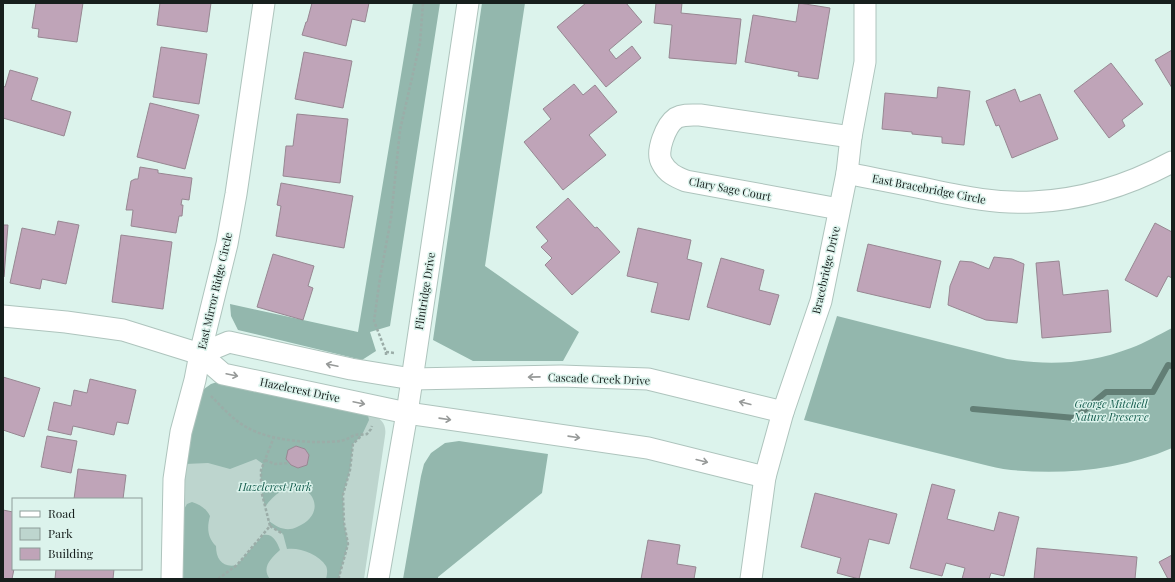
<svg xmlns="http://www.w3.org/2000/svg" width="1175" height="582" font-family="'Playfair Display',serif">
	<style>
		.green { fill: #bdd5ce }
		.forest { fill: #93b7ad; fill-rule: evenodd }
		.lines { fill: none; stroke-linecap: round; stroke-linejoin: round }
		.stream { stroke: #627e75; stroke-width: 6 }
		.building { fill: #bfa4b8; stroke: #978792 }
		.minor-casing { stroke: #aec4bd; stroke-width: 23 }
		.path { stroke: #9bada8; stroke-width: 2.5; stroke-dasharray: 3 2; stroke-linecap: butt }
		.minor { stroke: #fff; stroke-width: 21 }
		.oneway { stroke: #979a99 }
		.labels { text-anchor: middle; stroke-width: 3; stroke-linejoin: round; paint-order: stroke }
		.street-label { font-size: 11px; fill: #171f1d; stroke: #dcf3ec }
		.park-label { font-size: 11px; font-style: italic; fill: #165d4e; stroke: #dcf3ec }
	</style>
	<rect width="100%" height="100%" fill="#dcf3ec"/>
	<path class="green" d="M211 384 372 413C381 420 387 423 385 436L364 579H183V477L189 444Z"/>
	<g class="forest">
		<polygon points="413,3 440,3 390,326 370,332 376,351 362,360 238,330 231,316 230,304 358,332"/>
		<polygon points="482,3 525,3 485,266 579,332 563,361 473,361 433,340"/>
		<path d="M837 316 1007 359C1050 366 1089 364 1131 348 1145 343 1158 335 1172 328V448C1121 470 1065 475 1011 470 1001 469 990 466 981 464L804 420Z"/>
		<path d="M220 381 367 411 369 420 362 435 353 444 350 470 343 495 344 523 348 544 339 577V579H326C327 575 328 570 326 566 319 554 299 547 287 549L283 534 270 526 269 521C278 528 287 532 297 527 339 509 297 461 265 507 262 493 258 478 263 464L256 459 230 469 208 463 185 464 199 400 204 389 211 384ZM296 446 305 449 309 455 307 465 298 468 291 465 286 459 289 450Z"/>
		<polygon points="459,441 548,454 542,493 438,577 438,579 403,579 421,476 424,464 431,453 445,443"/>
		<path d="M192 502C200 505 206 508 210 516 207 527 207 537 216 546 216 560 223 568 237 565L263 535C273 533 277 542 280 550 271 558 261 568 270 579H183V511L187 504Z"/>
	</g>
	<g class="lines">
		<polyline class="stream" points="973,409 1075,418 1106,392 1153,392 1168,365 1172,366"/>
	</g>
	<g class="building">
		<polygon points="36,3 83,3 77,42 38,37 39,29 32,28"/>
		<polygon points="160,3 211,3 207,32 157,25"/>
		<polygon points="312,3 369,3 365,22 352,19 346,46 302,35 306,22 307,22"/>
		<polygon points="586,3 626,3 642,22 609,50 616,59 632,46 641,58 606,87 557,27"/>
		<polygon points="656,3 682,3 681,13 741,19 736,64 669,58 672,25 654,23"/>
		<polygon points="799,3 830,8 818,79 798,76 799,72 745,62 753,15 796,22"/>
		<polygon points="161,47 207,54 199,104 153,97"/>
		<polygon points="1172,50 1172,88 1155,60"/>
		<polygon points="304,52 352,61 343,108 295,99"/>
		<polygon points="1111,63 1143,104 1122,120 1125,126 1109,138 1074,91"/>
		<polygon points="10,70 38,78 31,100 71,112 64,136 3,118 3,86 5,87"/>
		<polygon points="574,84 583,95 595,85 617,112 589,135 606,155 563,190 524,142 551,119 543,109"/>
		<polygon points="938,87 970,91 964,145 942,143 942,137 912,134 912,132 882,129 885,93 937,98"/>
		<polygon points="1015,89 1020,102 1040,94 1058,139 1012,158 999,125 996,126 986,101"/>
		<polygon points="150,103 199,115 185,169 137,157"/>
		<polygon points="297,114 348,119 340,183 283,176 286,146 293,146"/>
		<polygon points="140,167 158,170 158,173 192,178 189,200 182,199 181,205 183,205 182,216 179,216 176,233 131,226 133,210 126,210 131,181 135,179 138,179"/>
		<polygon points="281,183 353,196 344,248 276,236 281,206 277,205"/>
		<polygon points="568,198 595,228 597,227 620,252 572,295 545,265 552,258 541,247 548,241 536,227"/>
		<polygon points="58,221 79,225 66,284 42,279 40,289 10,283 22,228 55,235"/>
		<polygon points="1155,223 1172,232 1172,278 1168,276 1157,297 1125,280"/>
		<polygon points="3,225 8,225 4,277 3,277"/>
		<polygon points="638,228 691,240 687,259 702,263 689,320 651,312 658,283 627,276"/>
		<polygon points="121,235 172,242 163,309 112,302"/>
		<polygon points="868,244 941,261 930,308 857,291"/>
		<polygon points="273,254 314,266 308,286 313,288 303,320 257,307"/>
		<polygon points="994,257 1012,259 1024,264 1017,323 986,320 948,305 950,286 960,261 972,262 989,269"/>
		<polygon points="721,258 764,270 759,290 779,295 770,325 707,307"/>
		<polygon points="1059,261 1063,295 1108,290 1111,332 1042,338 1036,263"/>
		<polygon points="3,377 40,388 24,437 3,430"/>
		<polygon points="90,379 136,390 128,424 117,422 114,435 73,426 71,435 48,430 54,402 71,406 74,390 87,393"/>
		<polygon points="47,436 77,441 71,473 41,467"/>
		<polygon points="296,446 305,449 309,455 307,465 298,468 291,465 286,459 288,450"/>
		<polygon points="78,469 126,475 123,499 74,499"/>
		<polygon points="932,484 955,490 947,519 994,531 999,512 1019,517 1004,576 991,573 989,579 962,579 965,568 946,563 942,576 910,568"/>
		<polygon points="815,493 897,514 889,544 869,539 859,579 837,573 841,558 801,547"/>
		<polygon points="3,510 13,512 13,569 14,569 12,579 3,579"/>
		<polygon points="648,540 680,545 677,564 696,567 694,579 641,579"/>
		<polygon points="1037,548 1137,557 1135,579 1034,579"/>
		<polygon points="1172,555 1172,579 1168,579 1159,562"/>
		<polygon points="56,569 114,569 113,579 55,579"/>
	</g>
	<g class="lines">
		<g class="minor-casing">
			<g id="minor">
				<path d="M847 173C875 179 903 184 931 190 964 197 998 204 1033 202 1082 200 1129 185 1172 162"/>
				<path d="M839 209 686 181C676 177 667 173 662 163 655 152 666 125 676 118 683 114 692 115 700 115L851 137"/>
				<polyline points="3,316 66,322 123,330 200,354 223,374 407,413 648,448 765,477"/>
				<polyline points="200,354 229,342 351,369 412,379 561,376 648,379 783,412"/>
				<polyline points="172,579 174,479 181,432 195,380 200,354 227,244 236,194 264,3"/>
				<polyline points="378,579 407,413 468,3"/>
				<polyline points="751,579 765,477 783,412 821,301 847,173 851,137 865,62 865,3"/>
			</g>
		</g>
		<g class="path">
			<polyline points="386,352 395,353"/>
			<polyline points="386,355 386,352 374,321 380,278 391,218 400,130 420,43 423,3"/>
			<path d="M211 396C222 407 234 421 248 428 271 441 314 444 341 441 346 440 350 437 355 435 358 434 363 435 367 434L371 429 372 426"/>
			<polyline points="265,460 275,464 289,463"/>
			<polyline points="270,526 283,534"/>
			<polyline points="218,579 237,565 270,526 261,490 261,470 274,437"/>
			<polyline points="339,579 339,577 348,544 344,523 343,495 350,470 353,444 362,435"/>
		</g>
		<use href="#minor" class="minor"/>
	</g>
	<defs><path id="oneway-shaft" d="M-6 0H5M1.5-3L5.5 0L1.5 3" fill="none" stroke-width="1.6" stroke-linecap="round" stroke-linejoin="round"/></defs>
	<g class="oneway">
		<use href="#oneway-shaft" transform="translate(332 365) rotate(-168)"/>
		<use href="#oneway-shaft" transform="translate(232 375) rotate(12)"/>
		<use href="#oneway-shaft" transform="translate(534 377) rotate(179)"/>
		<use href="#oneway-shaft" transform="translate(359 403) rotate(12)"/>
		<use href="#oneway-shaft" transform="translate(745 403) rotate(-166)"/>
		<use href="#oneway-shaft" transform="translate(445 419) rotate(8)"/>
		<use href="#oneway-shaft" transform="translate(574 437) rotate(8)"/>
		<use href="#oneway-shaft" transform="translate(702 461) rotate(14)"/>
	</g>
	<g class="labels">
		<g class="street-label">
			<text transform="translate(730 189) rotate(11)" y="4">Clary Sage Court</text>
			<text transform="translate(929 189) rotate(11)" y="4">East Bracebridge Circle</text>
			<text transform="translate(826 270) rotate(-77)" y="4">Bracebridge Drive</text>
			<text transform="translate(215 291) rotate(-77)" y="4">East Mirror Ridge Circle</text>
			<text transform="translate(425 291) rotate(-81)" y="4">Flintridge Drive</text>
			<text transform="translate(599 379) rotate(2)" y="4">Cascade Creek Drive</text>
			<text transform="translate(300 390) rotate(12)" y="4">Hazelcrest Drive</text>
		</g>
		<g class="park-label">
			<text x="1111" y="408">George Mitchell<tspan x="1111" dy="13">Nature Preserve</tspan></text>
			<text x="275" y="491">Hazelcrest Park</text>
		</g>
	</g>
	<rect width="1175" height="582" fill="none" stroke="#171f1d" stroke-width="8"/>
	<rect x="12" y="498" width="130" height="72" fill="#dcf3ec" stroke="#8d9e99"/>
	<rect x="20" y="511" width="20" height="6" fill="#ffffff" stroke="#8d9e99"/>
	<text x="48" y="518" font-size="12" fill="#171f1d">Road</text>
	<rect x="20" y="528" width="20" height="12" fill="#bdd5ce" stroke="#8d9e99"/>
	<text x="48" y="538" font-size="12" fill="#171f1d">Park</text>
	<rect x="20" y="548" width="20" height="12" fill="#bfa4b8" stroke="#8d9e99"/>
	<text x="48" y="558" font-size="12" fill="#171f1d">Building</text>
</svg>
